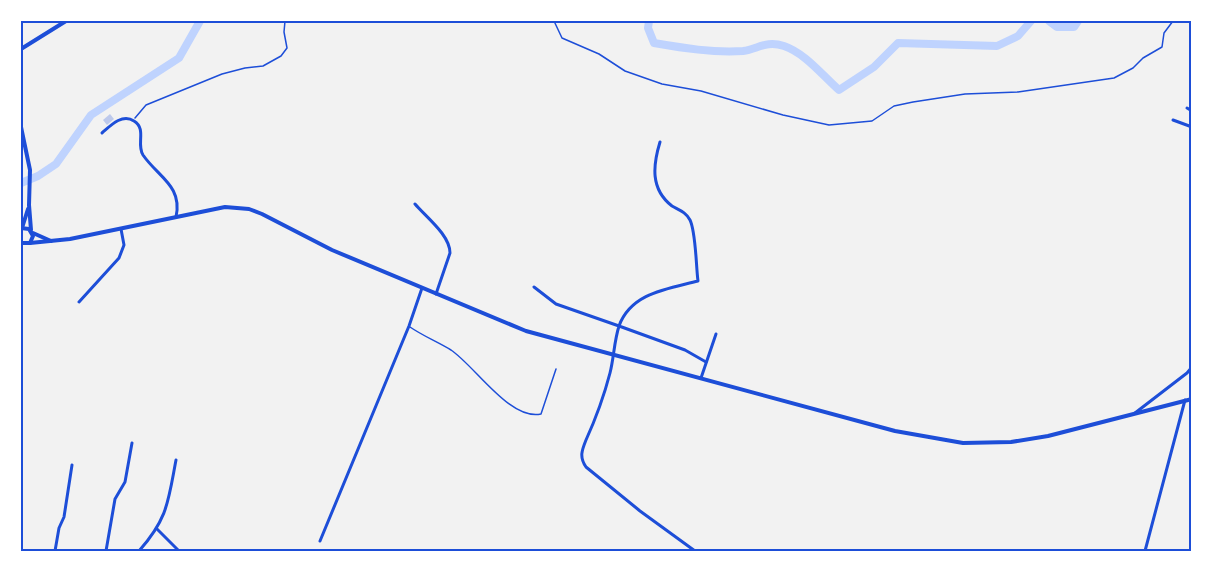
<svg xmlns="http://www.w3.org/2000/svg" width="1213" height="572" font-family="Inter,sans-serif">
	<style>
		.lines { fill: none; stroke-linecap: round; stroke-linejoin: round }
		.river { stroke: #bfd3fe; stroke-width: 8 }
		.building { fill: #bdc9ec }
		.path { stroke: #1d4ed8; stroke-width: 1.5 }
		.service { stroke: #1d4ed8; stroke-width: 1.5 }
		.minor { stroke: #1d4ed8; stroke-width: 3 }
		.tertiary { stroke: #1d4ed8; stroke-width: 4 }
		.secondary { stroke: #1d4ed8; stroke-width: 4 }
		.neatline { fill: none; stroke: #1d4ed8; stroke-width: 2 }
	</style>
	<rect width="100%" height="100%" fill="#f2f2f2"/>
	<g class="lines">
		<g class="river">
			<path d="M649 21 648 28 654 43C683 48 713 53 743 51 758 49 766 40 784 46 805 53 823 76 839 90L874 67 898 43 997 46 1018 36 1031 21"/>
			<polyline points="1049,21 1057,27 1074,27 1078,21"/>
			<polyline points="21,183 38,176 56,164 91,115 179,58 200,21"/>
		</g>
	</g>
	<polygon class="building" points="110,114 114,119 107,125 103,120"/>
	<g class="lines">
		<g class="path">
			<polyline points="554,21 562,38 599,54 625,71 662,84 701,91 783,115 829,125 872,121 894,106 913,102 965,94 1018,92 1114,78 1133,68 1143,58 1162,47 1164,33 1173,21"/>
			<polyline points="135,118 146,105 222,74 245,68 263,66 281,56 287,48 284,32 285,21"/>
		</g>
		<path class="service" d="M410 327C423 336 438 342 451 350 475 366 510 421 541 414L556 369"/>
		<g class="minor">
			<polyline points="1187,108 1192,111"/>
			<polyline points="1173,120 1192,127"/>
			<path d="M102 133C110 126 122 113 134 121 147 129 136 144 143 155 158 177 183 186 176 217"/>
			<path d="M660 142C653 165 650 189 672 206 679 210 686 212 690 220 696 232 696 267 698 281 667 289 631 293 619 326L685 350 706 362"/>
			<path d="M415 204C426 217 450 235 450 253L436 294"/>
			<path d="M534 287 556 304 619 326C614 342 614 357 610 373 604 396 596 418 586 440 582 450 579 457 586 467L640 511 695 551"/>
			<polyline points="79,302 119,258 124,245 121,229"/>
			<polyline points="701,378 716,334"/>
			<polyline points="1135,413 1187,373 1192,367"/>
			<polyline points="157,529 179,551"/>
			<polyline points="320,541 409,326 422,288"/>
			<polyline points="55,551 59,528 64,517 72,465"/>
			<polyline points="106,551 115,499 125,482 132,443"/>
			<path d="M139 551C168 518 168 502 176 460"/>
			<polyline points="1145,551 1185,400"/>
		</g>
		<polyline class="tertiary" points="21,49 66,21"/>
		<g class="secondary">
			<polyline points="21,127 30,170 29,205 31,230"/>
			<polyline points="21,228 29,229 33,236 30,243 21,243"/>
			<polyline points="22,228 28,209"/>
			<polyline points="33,233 51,241"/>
			<polyline points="30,243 70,239 225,207 249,209 262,214 332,250 526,331 895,431 963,443 1011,442 1048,436 1192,399"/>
		</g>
	</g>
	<rect width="1213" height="572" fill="none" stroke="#ffffff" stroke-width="45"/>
	<rect x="22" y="22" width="1168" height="528" class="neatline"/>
</svg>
